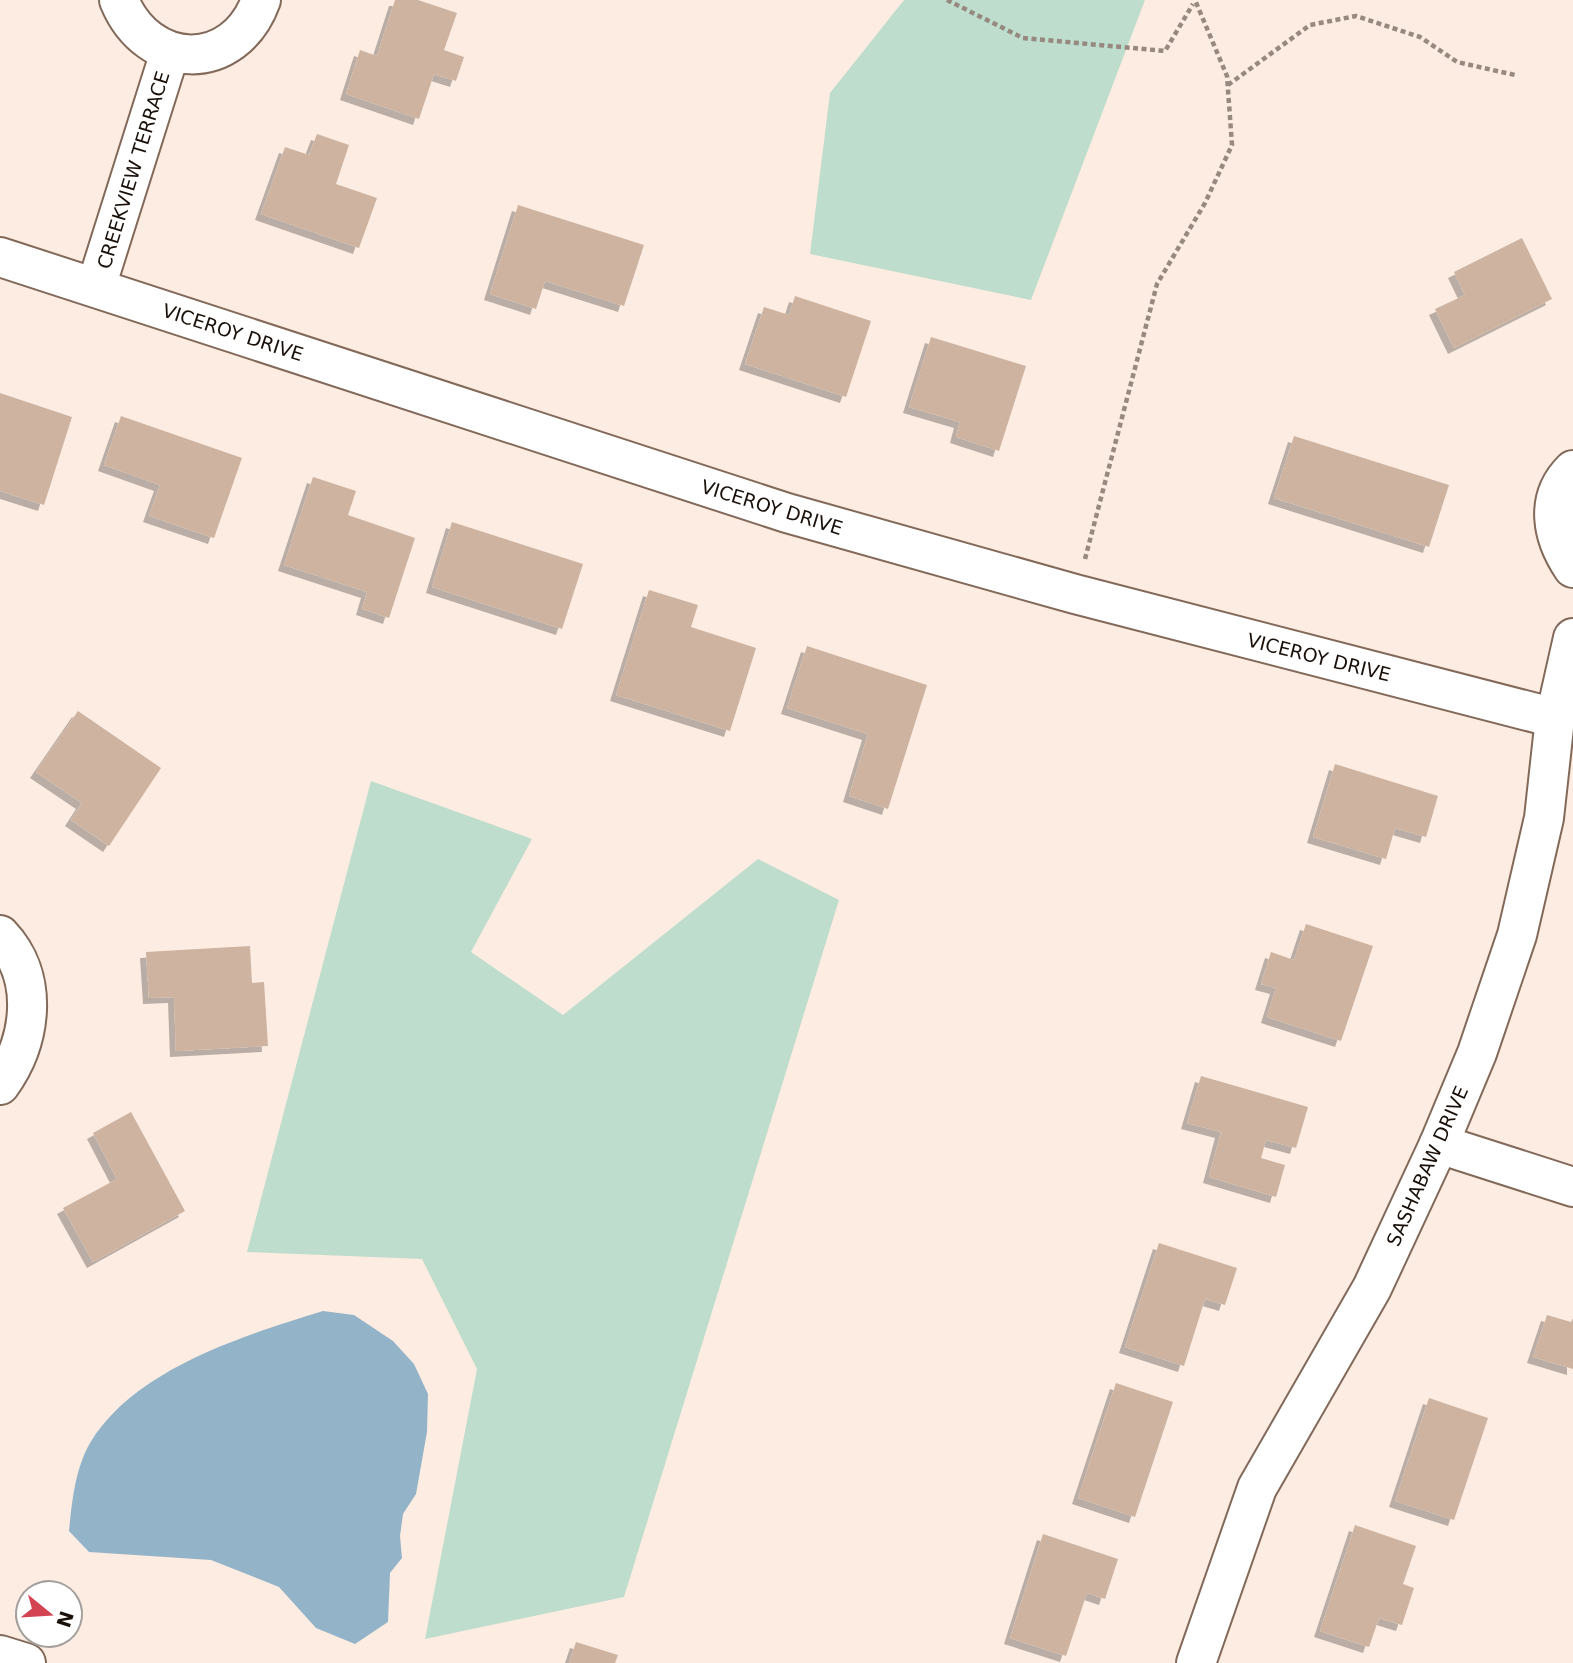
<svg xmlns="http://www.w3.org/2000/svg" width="1573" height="1663" font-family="'DejaVu Sans',sans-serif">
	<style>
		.green { fill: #bfddcc }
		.water { fill: #93b3c9 }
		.building { fill: #ceb3a1; filter: url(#shadow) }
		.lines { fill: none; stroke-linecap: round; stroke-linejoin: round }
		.minor-casing { stroke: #826959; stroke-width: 42 }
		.path { stroke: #968980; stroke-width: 4.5; stroke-dasharray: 5 3.5; stroke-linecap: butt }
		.minor { stroke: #fff; stroke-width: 38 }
		.labels { text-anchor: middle; stroke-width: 6; stroke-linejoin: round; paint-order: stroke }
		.street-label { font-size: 19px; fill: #1a100a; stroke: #fff }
	</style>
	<defs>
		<filter id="shadow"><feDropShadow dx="-6" dy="6" stdDeviation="0" flood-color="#0004"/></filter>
	</defs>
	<rect width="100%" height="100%" fill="#fdece1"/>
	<g class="green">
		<polygon points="904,0 1145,0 1031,300 810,254 830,93"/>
		<polygon points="371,781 532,839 471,952 563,1015 758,859 839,900 624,1597 425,1639 477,1369 422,1259 247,1252"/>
	</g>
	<path class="water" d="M323 1311 354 1315 393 1341 414 1364 428 1394 427 1432 416 1494 403 1514 400 1536 402 1558 390 1573 388 1622 355 1644 316 1628 279 1587 211 1560 89 1552 69 1531C72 1502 75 1469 90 1443 134 1369 245 1335 323 1311Z"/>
	<g class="building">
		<polygon points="395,0 418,0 457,13 444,50 464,57 456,81 434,74 419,119 346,94 360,50 377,56"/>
		<polygon points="317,134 349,145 336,184 377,198 359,248 261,214 285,147 309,155"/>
		<polygon points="518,205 644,245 624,306 545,281 536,309 490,294"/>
		<polygon points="1522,238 1552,299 1454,348 1435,309 1465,295 1454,272"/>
		<polygon points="795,296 871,321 846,397 745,364 764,307 789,315"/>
		<polygon points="931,337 1026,366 999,451 956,437 960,422 909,407"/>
		<polygon points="0,393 72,417 44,505 0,491"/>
		<polygon points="121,416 242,458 214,538 149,516 160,485 104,465"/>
		<polygon points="1294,436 1449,485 1429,547 1274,498"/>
		<polygon points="313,477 356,491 348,515 415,538 389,618 362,609 367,592 284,565"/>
		<polygon points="452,522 583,564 562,629 432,587"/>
		<polygon points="649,590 698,605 691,627 756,648 730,731 616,695"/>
		<polygon points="807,646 927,685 888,809 849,796 868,734 787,708"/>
		<polygon points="78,711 161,768 109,846 71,820 82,803 36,772"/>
		<polygon points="1335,764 1438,796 1426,837 1395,828 1386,859 1313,837"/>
		<polygon points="1306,924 1373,946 1341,1041 1267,1017 1276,988 1261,984 1271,952 1294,960"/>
		<polygon points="250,946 252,983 264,982 268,1046 176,1051 174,997 149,998 146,952"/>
		<polygon points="1201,1076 1308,1107 1296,1148 1266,1140 1261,1158 1285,1165 1276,1197 1209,1177 1221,1132 1187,1123"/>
		<polygon points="131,1112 185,1211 93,1262 63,1208 117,1179 93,1133"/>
		<polygon points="1159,1243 1237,1268 1225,1305 1205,1299 1184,1366 1125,1347"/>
		<polygon points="1547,1315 1571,1322 1573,1318 1573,1369 1533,1357"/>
		<polygon points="1116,1383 1173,1402 1135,1517 1078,1498"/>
		<polygon points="1429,1398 1488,1418 1454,1520 1395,1501"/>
		<polygon points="1355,1525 1416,1546 1403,1584 1414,1588 1402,1625 1379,1618 1369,1647 1320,1631"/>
		<polygon points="1043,1534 1118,1559 1105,1599 1087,1593 1066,1656 1010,1638"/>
		<polygon points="576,1642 618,1655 615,1663 569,1663"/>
	</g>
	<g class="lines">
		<g class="minor-casing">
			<g id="minor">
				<path d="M119 0C148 71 234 74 261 0"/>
				<polyline points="0,257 787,513 1075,594 1555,718"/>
				<polyline points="96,287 170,52"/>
				<path d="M1573 470C1544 499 1552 537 1573 568"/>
				<path d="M0 935C40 977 32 1041 0 1085"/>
				<polyline points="1439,1144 1573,1187"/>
				<polyline points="0,1655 26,1663"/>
				<polyline points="1196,1663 1257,1488 1372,1288 1439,1144 1477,1053 1517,935 1544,818 1555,718 1573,638"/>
			</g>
		</g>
		<g class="path">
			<polyline points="947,0 1023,38 1165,51 1193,4"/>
			<polyline points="1228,85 1310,25 1356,16 1420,37 1457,62 1515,75"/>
			<polyline points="1085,559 1157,284 1205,203 1232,145 1227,76 1195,0"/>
		</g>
		<use href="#minor" class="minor"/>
	</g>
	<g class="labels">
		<g class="street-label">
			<text transform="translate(133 170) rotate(-73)" y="7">CREEKVIEW TERRACE</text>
			<text transform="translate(233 332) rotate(18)" y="7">VICEROY DRIVE</text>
			<text transform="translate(772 507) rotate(17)" y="7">VICEROY DRIVE</text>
			<text transform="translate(1319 657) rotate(14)" y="7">VICEROY DRIVE</text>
			<text transform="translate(1427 1166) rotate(-66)" y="7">SASHABAW DRIVE</text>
		</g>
	</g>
	<g transform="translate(49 1614) rotate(108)"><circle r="33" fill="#ffffff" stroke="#a39f9d" stroke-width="2"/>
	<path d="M0-5L12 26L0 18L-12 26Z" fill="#d44352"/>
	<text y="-10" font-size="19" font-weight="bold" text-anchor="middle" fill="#1a100a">N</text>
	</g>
</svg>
